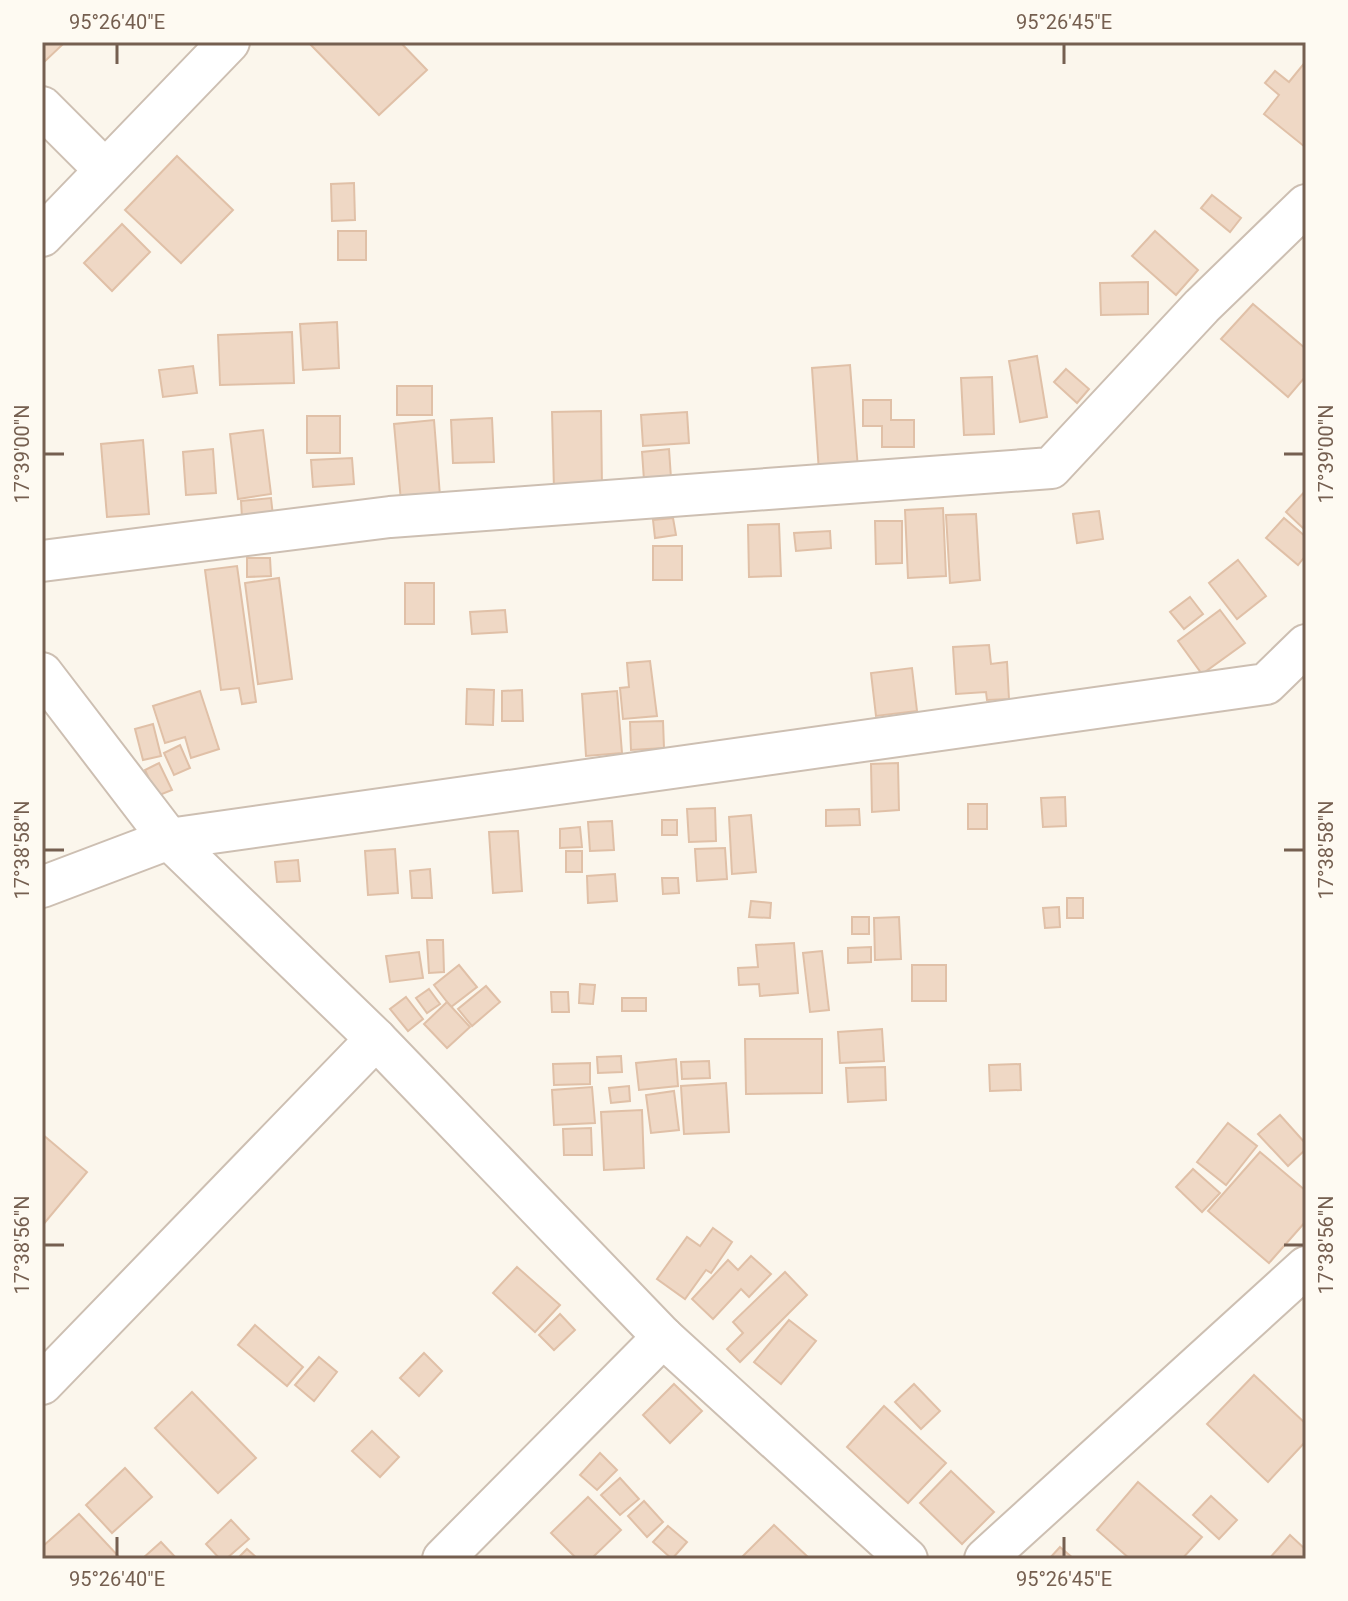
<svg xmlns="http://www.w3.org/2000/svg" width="1348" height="1601" font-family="Roboto,sans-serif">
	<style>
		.building { fill: #efd8c5; stroke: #e0c0a7; stroke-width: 2 }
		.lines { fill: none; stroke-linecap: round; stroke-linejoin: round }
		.street-casing { stroke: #cdbfb2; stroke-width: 44 }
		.street { stroke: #fff; stroke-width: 40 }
		.ticks { fill: none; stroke: #755f50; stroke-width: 3 }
		.neatline { fill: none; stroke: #755f50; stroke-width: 3 }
		.ticks-label { font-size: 20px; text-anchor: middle; fill: #755f50 }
	</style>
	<rect width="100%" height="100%" fill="#fbf6ec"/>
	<g class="building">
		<polygon points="42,42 59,42 62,45 42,64"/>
		<polygon points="308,42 400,42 427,70 379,115"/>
		<polygon points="1306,61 1306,146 1305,147 1264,114 1279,95 1265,83 1275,71 1289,82"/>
		<polygon points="177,156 233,210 181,263 125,210"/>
		<polygon points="354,183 355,220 332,221 331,184"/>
		<polygon points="1212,195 1241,218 1230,232 1201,208"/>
		<polygon points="122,224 150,252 112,291 84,263"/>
		<rect x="338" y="231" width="28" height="29"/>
		<polygon points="1155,231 1198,270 1176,295 1132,256"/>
		<polygon points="1148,282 1148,314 1101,315 1100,283"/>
		<polygon points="1253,304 1306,349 1306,376 1288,397 1221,339"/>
		<polygon points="337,322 339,368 303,370 300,324"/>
		<polygon points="292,332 294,383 220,385 218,335"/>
		<polygon points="1037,356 1047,417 1020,422 1009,361"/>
		<polygon points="850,365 858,469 819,472 812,368"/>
		<polygon points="193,366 197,393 163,397 159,370"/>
		<polygon points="1066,369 1089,389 1077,403 1054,382"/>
		<polygon points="992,377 994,434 964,435 961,378"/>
		<rect x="397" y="386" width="35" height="29"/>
		<polygon points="863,400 891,400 891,420 914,420 914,447 882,447 882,426 863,426"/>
		<polygon points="601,411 602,489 554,490 552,412"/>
		<polygon points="687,412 689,443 643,446 641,415"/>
		<rect x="307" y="416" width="33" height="37"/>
		<polygon points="492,418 494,462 453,463 451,420"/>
		<polygon points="434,420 440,496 401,501 394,424"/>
		<polygon points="263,430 271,494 238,499 230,434"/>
		<polygon points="143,440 149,514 107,517 101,444"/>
		<polygon points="213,449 216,493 186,495 183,452"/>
		<polygon points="669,449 671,478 644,480 642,452"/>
		<polygon points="352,458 354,484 313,487 311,460"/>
		<polygon points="1306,490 1306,531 1286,512"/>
		<polygon points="271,498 273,516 242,518 241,501"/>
		<polygon points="943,508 946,576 908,578 905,510"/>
		<polygon points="1099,511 1103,539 1077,543 1073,514"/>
		<polygon points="976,514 980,580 950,583 946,515"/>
		<polygon points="673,518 676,535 655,538 653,520"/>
		<polygon points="1284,518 1306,537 1306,555 1298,565 1266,538"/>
		<polygon points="875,521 902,521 902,563 876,564"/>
		<polygon points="779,524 781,576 749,577 748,525"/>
		<polygon points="830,531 831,548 796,551 794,533"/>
		<rect x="653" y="546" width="29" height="34"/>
		<polygon points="247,558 270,558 271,576 247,577"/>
		<polygon points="1238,560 1266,596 1237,619 1209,583"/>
		<polygon points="237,566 256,702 242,704 239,688 221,690 205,570"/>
		<polygon points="279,578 292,679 258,684 245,583"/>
		<rect x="405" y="583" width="29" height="41"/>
		<polygon points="1190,597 1203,614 1184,629 1170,612"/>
		<polygon points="505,610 507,632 472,634 470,612"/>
		<polygon points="1220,610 1245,643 1202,674 1178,641"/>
		<polygon points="989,645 991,664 1007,662 1009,699 987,700 986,692 956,694 953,647"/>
		<polygon points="650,661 657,716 623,719 620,688 629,687 627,663"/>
		<polygon points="912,668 917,711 876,716 871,673"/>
		<polygon points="467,689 494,690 493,725 466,724"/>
		<polygon points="522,690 523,721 502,721 502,691"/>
		<polygon points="200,691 219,749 191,758 185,737 165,743 153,706"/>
		<polygon points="617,691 622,753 586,756 582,694"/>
		<polygon points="663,721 664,748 631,750 630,722"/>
		<polygon points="153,724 161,756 143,760 135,729"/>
		<polygon points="180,745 190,768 174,775 164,753"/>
		<polygon points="159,763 172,790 157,796 145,770"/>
		<polygon points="898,763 899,810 872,812 871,764"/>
		<polygon points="1065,797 1066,826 1043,827 1041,798"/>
		<rect x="968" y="804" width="19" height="25"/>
		<polygon points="715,808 716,841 689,842 687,809"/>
		<polygon points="859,809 860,825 826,826 826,810"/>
		<polygon points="751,815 756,872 732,874 729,817"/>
		<rect x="662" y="820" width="15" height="15"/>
		<polygon points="612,821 614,850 590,851 588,822"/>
		<polygon points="580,827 582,847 560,848 560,829"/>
		<polygon points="518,831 522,891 493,893 489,832"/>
		<polygon points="725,848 727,879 697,881 695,849"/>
		<polygon points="395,849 398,893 368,895 365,851"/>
		<rect x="566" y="851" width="16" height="21"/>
		<polygon points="298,860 300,881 277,882 275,862"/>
		<polygon points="430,869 432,898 412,898 410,871"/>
		<polygon points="615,874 617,901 588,903 587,876"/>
		<polygon points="662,878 678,878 679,893 663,894"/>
		<rect x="1067" y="898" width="16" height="20"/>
		<polygon points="751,901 771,903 770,918 749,917"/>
		<polygon points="1059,907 1060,927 1045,928 1043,908"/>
		<rect x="852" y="917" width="17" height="17"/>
		<polygon points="899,917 901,959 875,960 874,918"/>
		<polygon points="427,940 443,940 444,972 429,973"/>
		<polygon points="794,943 798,993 760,996 759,984 739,985 738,968 758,967 756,945"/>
		<polygon points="871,947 871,962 848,963 848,948"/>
		<polygon points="822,951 829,1010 810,1012 803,953"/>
		<polygon points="419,952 423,978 390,982 386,956"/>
		<polygon points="459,965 477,987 451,1007 434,985"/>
		<rect x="912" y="965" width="34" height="36"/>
		<polygon points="580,984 595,985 593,1004 579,1003"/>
		<polygon points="486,986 500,1002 472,1026 458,1009"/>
		<polygon points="429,989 440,1004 427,1013 416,998"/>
		<polygon points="551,992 568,992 569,1012 552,1012"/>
		<polygon points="406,997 423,1019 408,1031 390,1009"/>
		<rect x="622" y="998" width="24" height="13"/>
		<polygon points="447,1002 470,1027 447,1048 424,1024"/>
		<polygon points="882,1029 884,1061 840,1063 838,1032"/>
		<polygon points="745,1039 822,1039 822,1093 746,1094"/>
		<polygon points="621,1056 622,1072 598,1073 597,1057"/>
		<polygon points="676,1059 678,1086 639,1090 636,1063"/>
		<polygon points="709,1061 710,1078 682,1079 681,1062"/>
		<polygon points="590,1063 590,1084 554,1085 553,1064"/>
		<polygon points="1020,1064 1021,1090 990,1091 989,1065"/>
		<polygon points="885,1067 886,1100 848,1102 846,1068"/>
		<polygon points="726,1083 729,1132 684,1134 681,1086"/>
		<polygon points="629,1086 630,1101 611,1103 609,1088"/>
		<polygon points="592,1087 595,1123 554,1125 552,1090"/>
		<polygon points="674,1091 679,1130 651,1133 646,1095"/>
		<polygon points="642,1110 644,1168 604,1170 601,1112"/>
		<polygon points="1280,1115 1306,1144 1306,1149 1288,1166 1258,1134"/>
		<polygon points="1228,1123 1257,1146 1226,1185 1197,1162"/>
		<polygon points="591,1128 592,1155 564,1155 563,1129"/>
		<polygon points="42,1134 87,1172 42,1226"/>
		<polygon points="1260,1152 1306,1191 1306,1221 1269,1263 1208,1211"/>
		<polygon points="1193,1169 1220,1193 1202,1212 1176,1187"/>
		<polygon points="713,1228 732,1242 711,1273 706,1270 685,1299 657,1279 687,1237 700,1246"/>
		<polygon points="751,1256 771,1274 749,1297 741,1289 713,1319 692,1299 728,1260 738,1270"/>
		<polygon points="517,1267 560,1305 535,1332 493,1293"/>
		<polygon points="785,1272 807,1295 740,1362 727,1349 743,1333 733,1322"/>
		<polygon points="560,1314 575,1330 554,1350 539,1335"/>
		<polygon points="789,1320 816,1341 781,1384 754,1362"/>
		<polygon points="255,1325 303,1367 287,1386 238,1345"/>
		<polygon points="424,1353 442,1371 419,1396 400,1378"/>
		<polygon points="319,1357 337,1372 314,1401 295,1385"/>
		<polygon points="1254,1375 1306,1424 1306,1441 1268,1482 1207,1424"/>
		<polygon points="674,1384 702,1411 670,1443 643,1415"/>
		<polygon points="914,1384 940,1411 921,1429 895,1402"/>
		<polygon points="192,1392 256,1458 218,1493 155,1428"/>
		<polygon points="884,1406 946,1463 908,1503 847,1447"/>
		<polygon points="372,1431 399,1457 380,1477 352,1451"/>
		<polygon points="600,1453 617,1470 597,1490 580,1475"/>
		<polygon points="125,1468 152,1497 112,1533 86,1505"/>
		<polygon points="951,1471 994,1512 962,1544 920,1503"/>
		<polygon points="620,1478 639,1499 620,1515 601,1495"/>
		<polygon points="1138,1482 1202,1537 1182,1559 1130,1559 1097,1530"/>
		<polygon points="1211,1496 1237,1520 1219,1539 1193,1515"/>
		<polygon points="588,1497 621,1530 591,1559 577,1559 551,1533"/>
		<polygon points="644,1501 663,1522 647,1537 628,1516"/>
		<polygon points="79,1514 121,1559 42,1559 42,1547"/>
		<polygon points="231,1520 249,1539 226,1559 220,1559 206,1544"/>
		<polygon points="774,1525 810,1559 740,1559"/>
		<polygon points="668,1526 687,1542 672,1559 653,1542"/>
		<polygon points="1290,1535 1306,1550 1306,1559 1269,1559"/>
		<polygon points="161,1542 177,1559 142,1559"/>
		<polygon points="1060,1547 1074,1559 1049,1559"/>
		<polygon points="247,1549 258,1559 237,1559"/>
	</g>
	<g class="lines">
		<g class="street-casing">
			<g id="street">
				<polyline points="42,107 105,170"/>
				<polyline points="42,236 229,42"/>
				<polyline points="42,561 390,517 1051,468 1202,306 1306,205"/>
				<polyline points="42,673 169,839 376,1039 663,1337 907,1559"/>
				<polyline points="42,887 169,839 1266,684 1306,645"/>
				<polyline points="42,1384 376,1039"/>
				<polyline points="443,1559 663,1337"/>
				<polyline points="985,1559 1306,1267"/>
			</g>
		</g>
		<use href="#street" class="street"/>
	</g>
	<path class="ticks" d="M117 44V64M1064 44V64M44 454H64M1284 454H1304M44 850H64M1284 850H1304M44 1245H64M1284 1245H1304M117 1537V1557M1064 1537V1557"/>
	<rect width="1348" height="1601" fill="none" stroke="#fefaf2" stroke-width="88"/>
	<rect x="44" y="44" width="1260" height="1513" class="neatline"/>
	<g class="ticks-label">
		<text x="117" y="29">95°26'40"E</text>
		<text x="1064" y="29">95°26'45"E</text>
		<text transform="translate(22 454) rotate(-90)" y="7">17°39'00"N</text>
		<text transform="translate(1326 454) rotate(-90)" y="7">17°39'00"N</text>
		<text transform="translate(22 850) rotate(-90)" y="7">17°38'58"N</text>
		<text transform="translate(1326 850) rotate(-90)" y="7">17°38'58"N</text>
		<text transform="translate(22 1245) rotate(-90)" y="7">17°38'56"N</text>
		<text transform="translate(1326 1245) rotate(-90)" y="7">17°38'56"N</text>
		<text x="117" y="1586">95°26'40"E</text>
		<text x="1064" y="1586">95°26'45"E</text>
	</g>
</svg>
